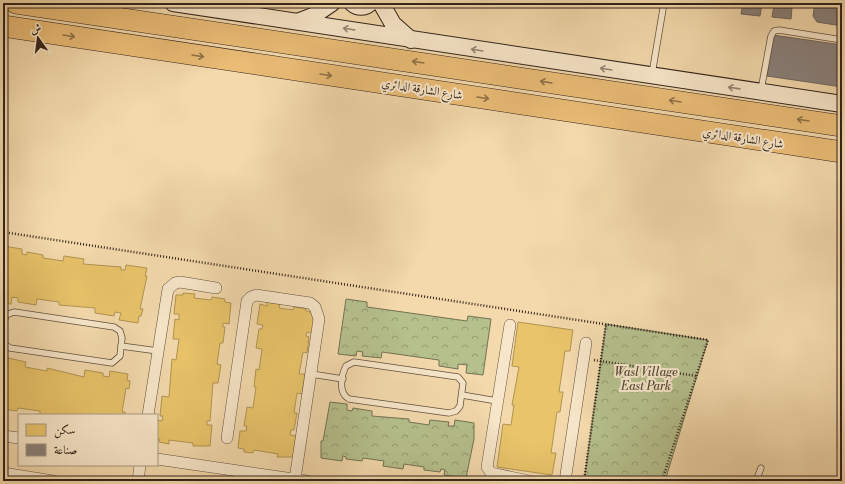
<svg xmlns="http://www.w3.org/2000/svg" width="845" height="484" font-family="'Libre Bodoni',Amiri,serif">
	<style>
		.park { fill: url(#park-crowns); stroke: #747254 }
		.homes { fill: #e9c46a; stroke: #b29452 }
		.industry { fill: #8a817c; stroke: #70655f }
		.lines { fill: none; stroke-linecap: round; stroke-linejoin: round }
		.lane-casing { stroke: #62503e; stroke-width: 7 }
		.street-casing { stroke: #62503e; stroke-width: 12 }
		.secondary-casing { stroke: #32231a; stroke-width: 18 }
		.highway-casing { stroke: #32231a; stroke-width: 22 }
		.path { stroke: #32231a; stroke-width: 2.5; stroke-dasharray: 1 2; stroke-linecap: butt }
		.lane { stroke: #f7e6c9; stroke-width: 5.5 }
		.street { stroke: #f7e6c9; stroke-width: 11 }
		.secondary { stroke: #f7e6c9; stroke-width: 16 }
		.highway { stroke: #eabc76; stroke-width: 21 }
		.oneway { stroke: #948472 }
		.oneway2 { stroke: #8e7048 }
		.labels { text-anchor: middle; stroke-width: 4; stroke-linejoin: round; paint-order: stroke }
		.street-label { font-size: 12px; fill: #32231a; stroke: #f7e6c9 }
		.park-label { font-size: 12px; font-style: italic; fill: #534a37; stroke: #f7e6c9 }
	</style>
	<defs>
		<pattern id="park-crowns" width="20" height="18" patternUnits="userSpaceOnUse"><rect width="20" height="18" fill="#b5c08d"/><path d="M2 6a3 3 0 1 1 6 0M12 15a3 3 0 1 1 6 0" fill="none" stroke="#949c72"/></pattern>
	</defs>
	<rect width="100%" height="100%" fill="#f3d9ac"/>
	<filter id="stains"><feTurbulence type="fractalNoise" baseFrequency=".005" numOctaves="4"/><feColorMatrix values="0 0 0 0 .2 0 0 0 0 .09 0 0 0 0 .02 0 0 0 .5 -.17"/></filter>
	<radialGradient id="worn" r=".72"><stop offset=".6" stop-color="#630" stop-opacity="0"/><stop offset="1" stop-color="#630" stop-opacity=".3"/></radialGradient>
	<g class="park">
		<polygon points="346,299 367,302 367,307 467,321 468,316 491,319 483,375 466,373 467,365 458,364 458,369 439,366 439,360 382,352 381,358 362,356 363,352 357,351 356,356 338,354"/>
		<polygon points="606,324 708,340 665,481 584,481"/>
		<polygon points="330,402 347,404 347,410 352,411 353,408 372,411 372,416 409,419 409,422 429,425 430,420 449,422 448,426 454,426 455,420 474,423 474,439 466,478 444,475 445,470 441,469 440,472 424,470 424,467 404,464 403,469 383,466 384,461 363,458 362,461 346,459 346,457 343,456 342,461 321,458 321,441 323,441"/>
	</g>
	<g class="homes">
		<polygon points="3,246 22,249 22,254 27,255 27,252 43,255 43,258 63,261 64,256 84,259 83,264 121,267 121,270 125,270 126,265 147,268 145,276 147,276 140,309 143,309 141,316 139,316 138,323 119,320 121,313 115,312 114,316 95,313 95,308 59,305 59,302 37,299 36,305 18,302 18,298 12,297 11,304 3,303"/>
		<polygon points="183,293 195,294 194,298 211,300 212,297 225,299 225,302 231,303 229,324 223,323 223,327 225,327 223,343 220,343 217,364 221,365 218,383 213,383 210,421 207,421 207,425 212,425 210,446 193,446 193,443 169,440 169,444 159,442 160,439 157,439 157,420 162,421 163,416 160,416 162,396 169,397 172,359 176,360 179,339 173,339 175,319 179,320 179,314 174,314 176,295 183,295"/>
		<polygon points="267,302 280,304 279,308 293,310 294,307 306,309 306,311 315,313 312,333 307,332 306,336 309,337 307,353 303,352 299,374 305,374 302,394 297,393 294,413 297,413 294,430 291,430 290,435 296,436 293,457 277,457 278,454 254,450 253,453 244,452 244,449 238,448 240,431 246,431 247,426 244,426 247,407 253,408 256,387 254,387 256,369 259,370 262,349 256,348 259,329 262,329 263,325 257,324 260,304 267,306"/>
		<polygon points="518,322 573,330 570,351 565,351 559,392 563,392 560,412 557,412 551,453 556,453 552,475 497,467 503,424 511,425 514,405 512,405 519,367 512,366"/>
		<polygon points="8,358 26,362 25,367 47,371 47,368 84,377 85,370 103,373 103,376 109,377 110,371 128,374 127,380 130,381 129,389 126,388 122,412 125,412 125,415 40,415 40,411 18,408 17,411 3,409 3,361 7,362"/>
	</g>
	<g class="industry">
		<polygon points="743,3 762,3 760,16 741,14"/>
		<polygon points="815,3 842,3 842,26 817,22 813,16"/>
		<polygon points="774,5 792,7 791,19 772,17"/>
		<polygon points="773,35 842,45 842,87 767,76"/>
	</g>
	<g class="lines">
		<g class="lane-casing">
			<g id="lane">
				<polyline points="652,74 664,3"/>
				<polyline points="761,90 771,36 774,31 779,30 842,40"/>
				<polyline points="3,327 6,315 14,312 114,327 120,331 122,338 120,356 112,363 10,348 3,343"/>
				<polyline points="121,346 158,351"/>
				<path d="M354 362 458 377 463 383 460 406 456 411 449 413 349 399C338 393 341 376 346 366Z"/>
				<polyline points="311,374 343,379"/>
				<polyline points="462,395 497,401"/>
				<polyline points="756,481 761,468"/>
			</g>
		</g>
		<g class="street-casing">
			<g id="street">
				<polyline points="510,325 487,467 491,473 529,481"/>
				<polyline points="148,415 168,289 175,283 180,282 216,288"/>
				<polyline points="3,436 19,438"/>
				<polyline points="227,438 247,301 251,297 256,295 310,303 315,307 319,319 295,479"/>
				<polyline points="157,459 307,481"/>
				<polyline points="3,473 53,481"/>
				<polyline points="138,481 140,465"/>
				<polyline points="565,481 586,343"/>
			</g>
		</g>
		<g class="secondary-casing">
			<g id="secondary">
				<polyline points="173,3 842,104"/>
				<path d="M352 3C358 8 364 8 370 3"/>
				<polyline points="381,3 393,24 411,40"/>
				<polyline points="300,21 313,16 332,3"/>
			</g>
		</g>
		<g class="highway-casing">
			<g id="highway">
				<polyline points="16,3 842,126"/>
				<polyline points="3,26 842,152"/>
			</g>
		</g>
		<g class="path">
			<polyline points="3,232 708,340 662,481"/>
			<polyline points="594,360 696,376"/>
			<polyline points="584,481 606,324"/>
		</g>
		<use href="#lane" class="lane"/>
		<use href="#street" class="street"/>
		<use href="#secondary" class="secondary"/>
		<use href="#highway" class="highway"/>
	</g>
	<defs><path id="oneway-shaft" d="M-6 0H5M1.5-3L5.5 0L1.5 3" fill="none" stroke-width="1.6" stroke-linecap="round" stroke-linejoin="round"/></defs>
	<g class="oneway">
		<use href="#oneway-shaft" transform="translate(349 29) rotate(-171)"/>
		<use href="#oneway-shaft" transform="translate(477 50) rotate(-171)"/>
		<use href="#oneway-shaft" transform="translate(606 69) rotate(-171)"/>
		<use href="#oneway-shaft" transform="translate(734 88) rotate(-172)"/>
	</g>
	<g class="oneway2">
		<use href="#oneway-shaft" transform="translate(69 36) rotate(9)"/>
		<use href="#oneway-shaft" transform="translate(198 56) rotate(9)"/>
		<use href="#oneway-shaft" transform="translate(418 62) rotate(-171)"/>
		<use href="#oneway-shaft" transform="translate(326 75) rotate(9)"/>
		<use href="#oneway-shaft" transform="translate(546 82) rotate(-171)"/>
		<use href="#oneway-shaft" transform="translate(483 98) rotate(9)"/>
		<use href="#oneway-shaft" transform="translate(675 101) rotate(-171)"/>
		<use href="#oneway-shaft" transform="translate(803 120) rotate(-171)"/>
	</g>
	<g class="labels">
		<g class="street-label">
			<text transform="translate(422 89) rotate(9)" y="4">شارع الشارقة الدائري</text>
			<text transform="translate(743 138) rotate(9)" y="4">شارع الشارقة الدائري</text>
		</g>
		<g class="park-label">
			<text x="646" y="376">Wasl Village<tspan x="646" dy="14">East Park</tspan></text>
		</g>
	</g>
	<rect width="845" height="484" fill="none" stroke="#f3d9ac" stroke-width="16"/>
	<rect x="4" y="4" width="837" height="476" fill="none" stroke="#32231a" stroke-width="2"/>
	<rect x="8" y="8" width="829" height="468" fill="none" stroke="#32231a"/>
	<rect x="18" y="414" width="140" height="52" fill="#f7e6c9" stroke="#a89883"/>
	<rect x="26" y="424" width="20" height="12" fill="#e9c46a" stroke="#a89883"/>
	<text x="54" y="434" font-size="12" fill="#32231a">سكن</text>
	<rect x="26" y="444" width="20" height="12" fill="#8a817c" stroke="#a89883"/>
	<text x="54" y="454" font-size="12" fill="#32231a">صناعة</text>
	<g transform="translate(38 38) rotate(346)" stroke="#f7e6c9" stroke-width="3" paint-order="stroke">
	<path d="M0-3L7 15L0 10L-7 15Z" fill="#32231a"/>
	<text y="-6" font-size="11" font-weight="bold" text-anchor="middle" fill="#32231a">ش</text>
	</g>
	<rect width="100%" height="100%" filter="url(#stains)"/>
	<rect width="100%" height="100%" fill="url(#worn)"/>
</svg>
